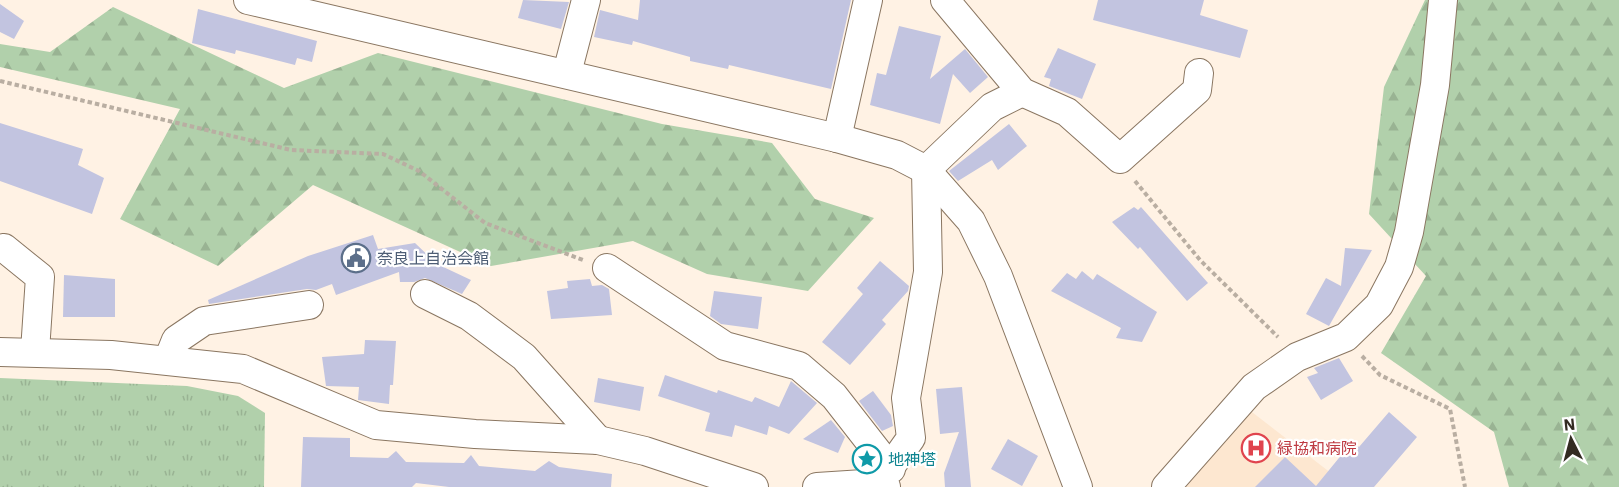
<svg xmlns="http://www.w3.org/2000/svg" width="1619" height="487" font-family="'IBM Plex Sans','Noto Sans JP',sans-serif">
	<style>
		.built { fill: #fde7d0 }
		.grass { fill: url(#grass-tufts) }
		.forest { fill: url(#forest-firs) }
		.building { fill: #c2c4e0 }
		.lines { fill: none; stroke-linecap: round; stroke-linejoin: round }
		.minor-casing { stroke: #8a7661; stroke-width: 30 }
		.path { stroke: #b9aea2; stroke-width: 4; stroke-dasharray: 4.5 3; stroke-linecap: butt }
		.minor { stroke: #fff; stroke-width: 28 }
		.labels { text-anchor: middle; stroke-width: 4.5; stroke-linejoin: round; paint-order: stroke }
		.service-label { font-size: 16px; fill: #4e5e75; stroke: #fff; text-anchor: start }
		.health-label { font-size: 16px; fill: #be3a42; stroke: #fff; text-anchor: start }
		.culture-label { font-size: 16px; fill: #0d838f; stroke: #fff; text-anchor: start }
	</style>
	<defs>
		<pattern id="grass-tufts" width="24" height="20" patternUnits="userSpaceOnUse" patternTransform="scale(1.5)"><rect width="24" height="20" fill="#b1d0ab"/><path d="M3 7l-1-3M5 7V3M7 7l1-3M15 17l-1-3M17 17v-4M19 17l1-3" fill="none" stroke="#99b393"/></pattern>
		<pattern id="forest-firs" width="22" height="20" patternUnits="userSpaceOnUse" patternTransform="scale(1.5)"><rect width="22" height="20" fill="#b1d0ab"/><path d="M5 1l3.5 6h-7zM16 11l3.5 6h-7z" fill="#99b393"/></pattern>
	</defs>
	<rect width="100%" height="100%" fill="#fff2e4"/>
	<polygon class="built" points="1248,409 1349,487 1180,487"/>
	<polygon class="grass" points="0,378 187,386 238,396 265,413 264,487 0,487"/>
	<g class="forest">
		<polygon points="1425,0 1619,0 1619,487 1509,487 1494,432 1381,353 1426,276 1369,214 1384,87"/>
		<polygon points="113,7 284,88 378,53 662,124 772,143 815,199 874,218 808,291 707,274 633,241 491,266 313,185 218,266 120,219 180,109 0,67 0,44 50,52"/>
	</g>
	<g class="building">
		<polygon points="523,0 569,2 561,29 518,18"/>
		<polygon points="640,0 851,0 831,89 729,65 728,69 690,61 690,57 633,41 632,45 594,37 600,10 638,20"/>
		<polygon points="1098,0 1204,0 1200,15 1248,30 1240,58 1093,20"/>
		<polygon points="0,4 24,21 14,39 0,32"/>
		<polygon points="198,9 317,41 312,62 297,58 295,65 236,50 235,54 192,43"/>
		<polygon points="899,26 941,36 930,79 965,49 988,77 970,93 953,74 940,124 870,105 877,73 886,75"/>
		<polygon points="1058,48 1096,64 1082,99 1049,86 1051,79 1044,77"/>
		<polygon points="0,123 83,149 78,165 104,178 92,214 0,181"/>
		<polygon points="1009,124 1027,146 998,170 992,160 958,181 949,171"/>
		<polygon points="1134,207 1138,210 1141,207 1208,283 1187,301 1140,247 1138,249 1112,222"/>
		<polygon points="373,235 378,249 415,243 437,264 471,280 462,294 425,278 414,282 400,282 399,272 336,295 332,284 316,290 307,289 209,304 208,300 308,256"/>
		<polygon points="1345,248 1372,250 1329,326 1306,314 1326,278 1341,286"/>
		<polygon points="880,261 909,286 908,291 882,320 886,324 850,365 822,342 863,294 857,288"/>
		<polygon points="1082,271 1093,280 1097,274 1157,312 1142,342 1116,338 1121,328 1051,291 1067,273 1076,279"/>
		<polygon points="64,275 115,279 115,317 63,317"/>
		<polygon points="590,279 592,286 602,285 609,289 612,315 551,319 547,291 568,288 567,281"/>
		<polygon points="714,291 762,297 758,329 721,324 710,316"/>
		<polygon points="365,340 396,341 393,385 390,385 389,404 358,400 359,387 326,386 322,357 364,354"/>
		<polygon points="1339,358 1353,381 1321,400 1307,377 1318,373 1314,368"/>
		<polygon points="665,375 717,393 718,390 752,402 755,397 779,407 791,381 817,403 789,434 769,426 767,435 735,425 732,437 705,431 710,413 658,396"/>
		<polygon points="598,378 644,387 640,411 594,402"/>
		<polygon points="962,387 971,487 945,487 944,473 959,432 940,434 936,389"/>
		<polygon points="873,391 891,415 893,426 882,431 859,401"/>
		<polygon points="1389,412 1417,437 1374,487 1255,487 1285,457 1316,486 1352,442 1359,447"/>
		<polygon points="831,420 845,437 838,453 803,439"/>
		<polygon points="303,437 350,438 350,457 388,458 396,451 406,462 464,463 471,455 479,466 535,471 549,461 559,467 612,474 611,487 449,487 416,483 412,487 301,487"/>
		<polygon points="1008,439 1038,456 1022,486 991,469"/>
	</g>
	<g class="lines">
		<g class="minor-casing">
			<g id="minor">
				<polyline points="248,0 837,138 897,155 926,170 971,221 998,276 1078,487"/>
				<polyline points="945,0 1022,92 1067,112 1120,159 1197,90 1199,73"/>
				<polyline points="567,73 586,0"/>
				<polyline points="837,138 868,0"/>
				<polyline points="4,248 40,277 35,351"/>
				<polyline points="607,268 725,346 799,366 834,396 891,469"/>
				<polyline points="425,294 469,316 524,357 598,440"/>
				<polyline points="0,352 111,355 243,369 376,425 475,434 598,440 645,451 754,487"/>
				<polyline points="168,360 176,340 204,321 309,305"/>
				<polyline points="879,483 911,438 906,398 928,272 926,170 992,107 1022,92"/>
				<polyline points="817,487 879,483 886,487"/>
				<polyline points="1166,487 1254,387 1297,357 1346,337 1379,305 1399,267 1409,232 1435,85 1443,0"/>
			</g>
		</g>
		<g class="path">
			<polyline points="0,81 291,150 383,154 419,171 485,223 583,260"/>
			<polyline points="1135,181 1200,260 1278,337"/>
			<polyline points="1362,356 1380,375 1450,409 1465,487"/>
		</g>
		<use href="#minor" class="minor"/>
	</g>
	<defs>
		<g id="civic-ring" transform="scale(1.5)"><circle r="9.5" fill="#fff" stroke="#5c6f8a" stroke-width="1.5"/><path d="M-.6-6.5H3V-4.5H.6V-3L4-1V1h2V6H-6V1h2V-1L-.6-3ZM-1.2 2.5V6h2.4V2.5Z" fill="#5c6f8a"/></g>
		<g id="hospital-ring" transform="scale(1.5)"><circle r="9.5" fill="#fff" stroke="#e0444e" stroke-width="1.5"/><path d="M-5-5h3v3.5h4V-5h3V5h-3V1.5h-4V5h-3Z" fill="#e0444e"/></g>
		<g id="sight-ring" transform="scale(1.5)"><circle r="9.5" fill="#fff" stroke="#0f9aa8" stroke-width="1.5"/><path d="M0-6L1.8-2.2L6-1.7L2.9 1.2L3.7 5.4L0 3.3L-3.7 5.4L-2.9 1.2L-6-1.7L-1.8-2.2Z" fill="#0f9aa8"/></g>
	</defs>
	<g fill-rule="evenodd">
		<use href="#civic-ring" x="356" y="258"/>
		<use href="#hospital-ring" x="1256" y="448"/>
		<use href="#sight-ring" x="867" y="459"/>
	</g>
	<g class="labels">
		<g class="service-label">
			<text x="377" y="264">奈良上自治会館</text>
		</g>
		<g class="health-label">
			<text x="1277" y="454">緑協和病院</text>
		</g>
		<g class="culture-label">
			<text x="888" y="465">地神塔</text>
		</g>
	</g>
	<g transform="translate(1571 439) rotate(354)" stroke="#ffffff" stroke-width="4.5" paint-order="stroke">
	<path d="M0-4.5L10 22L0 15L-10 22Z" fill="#332b22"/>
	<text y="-9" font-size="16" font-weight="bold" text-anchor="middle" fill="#332b22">N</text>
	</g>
</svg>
